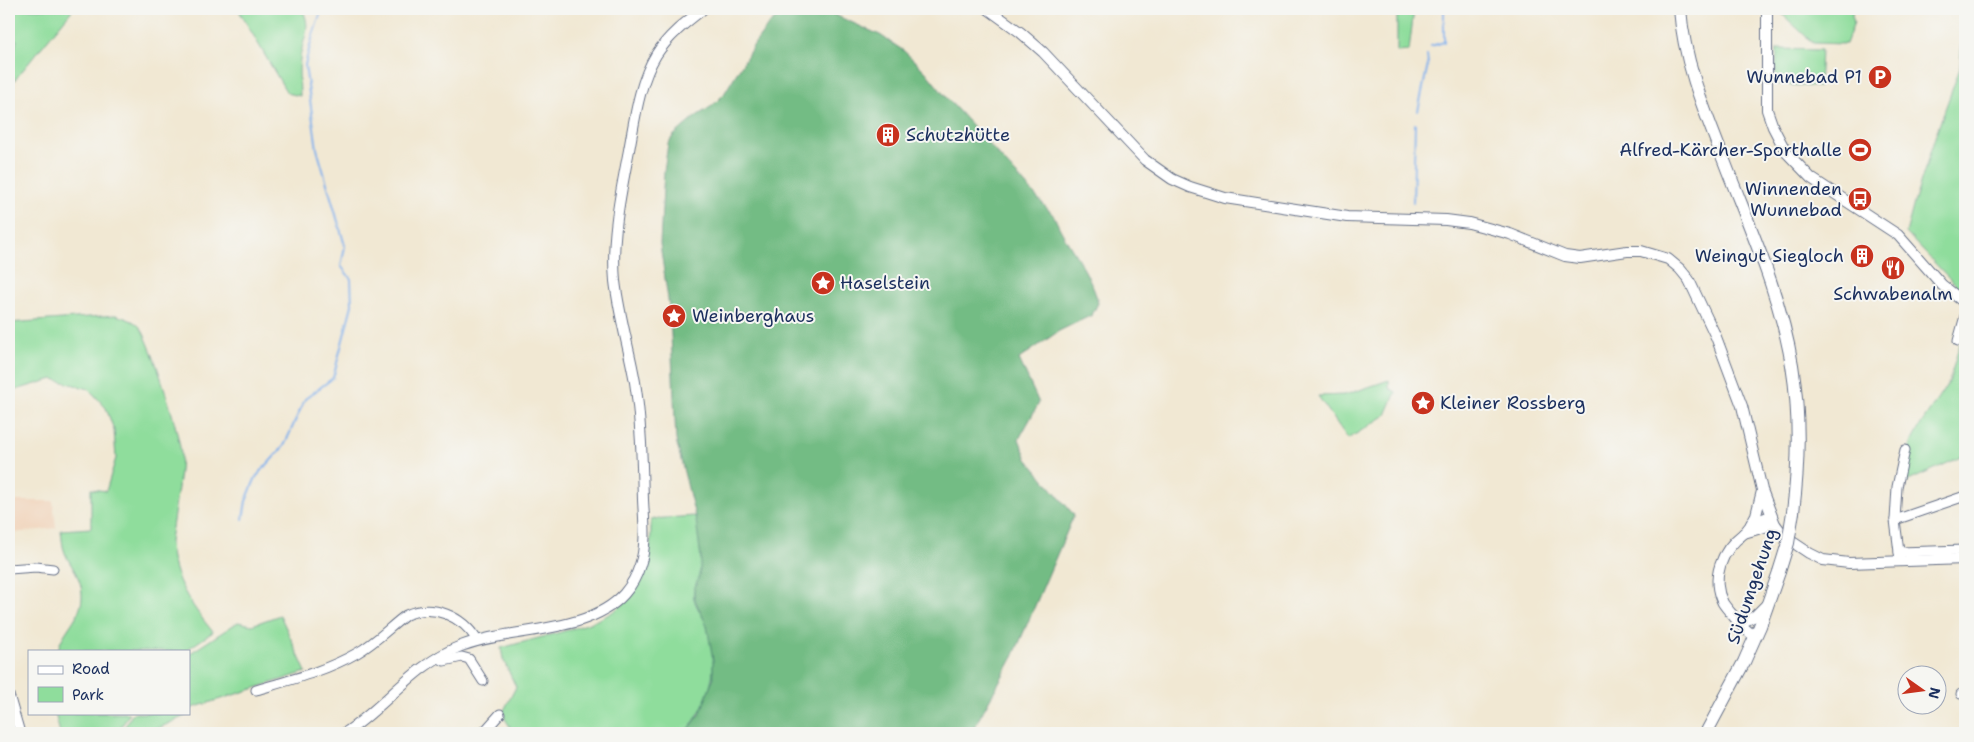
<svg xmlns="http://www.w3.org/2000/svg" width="1974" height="742" font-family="'Shantell Sans',sans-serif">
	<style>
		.built { fill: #f1d5bd }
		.green { fill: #8fdd9c; stroke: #55867d }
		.forest { fill: #73bc84; stroke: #477671 }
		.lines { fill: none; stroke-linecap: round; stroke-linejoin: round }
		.stream { stroke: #80b1ec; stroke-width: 2 }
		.minor-casing { stroke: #667087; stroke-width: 11 }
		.tertiary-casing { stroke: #667087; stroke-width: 12 }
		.secondary-casing { stroke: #667087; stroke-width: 14 }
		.minor { stroke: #fff; stroke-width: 9 }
		.tertiary { stroke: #fff; stroke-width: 10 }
		.secondary { stroke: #fff; stroke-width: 12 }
		.secondary-bridge-casing { stroke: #667087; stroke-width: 14; stroke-linecap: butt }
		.secondary-bridge { stroke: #fff; stroke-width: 12 }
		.labels { text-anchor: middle; stroke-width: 4; stroke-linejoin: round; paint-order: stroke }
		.poi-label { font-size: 18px; fill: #1b2f5e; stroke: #f6f6f2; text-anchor: end }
		.street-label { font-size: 18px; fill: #1b2f5e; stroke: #f6f6f2 }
	</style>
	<rect width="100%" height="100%" fill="#f6f6f2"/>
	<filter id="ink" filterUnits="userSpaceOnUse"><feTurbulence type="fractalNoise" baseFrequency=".02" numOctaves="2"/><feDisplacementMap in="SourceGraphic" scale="10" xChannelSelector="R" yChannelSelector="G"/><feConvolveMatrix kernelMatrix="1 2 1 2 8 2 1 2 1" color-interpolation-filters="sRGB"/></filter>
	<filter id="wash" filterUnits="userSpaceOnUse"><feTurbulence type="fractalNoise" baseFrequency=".0096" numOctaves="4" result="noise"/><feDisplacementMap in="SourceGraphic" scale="20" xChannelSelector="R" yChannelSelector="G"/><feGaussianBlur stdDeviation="1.12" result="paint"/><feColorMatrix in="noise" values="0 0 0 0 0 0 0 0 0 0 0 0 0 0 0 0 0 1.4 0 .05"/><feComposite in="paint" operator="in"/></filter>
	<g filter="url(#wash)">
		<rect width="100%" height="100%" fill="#f1e8d3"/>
		<polygon class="built" points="9,501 53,501 56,528 14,533 13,518 9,518"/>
		<g class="green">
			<polygon points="9,9 73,9 9,87 9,70 17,40 9,42"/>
			<path d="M238 9H302C313 29 302 39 300 59 298 71 300 84 300 96L287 93Z"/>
			<polygon points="1397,9 1414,9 1409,51 1397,52"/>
			<polygon points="1782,9 1853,9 1852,16 1854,22 1846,44 1813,43 1782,14"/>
			<polygon points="1960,9 1965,9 1965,292 1950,279 1906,233 1914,203 1936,134 1960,68 1962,40"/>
			<polygon points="1777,49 1821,50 1819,87 1775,84"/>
			<path d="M116 315C124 318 134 320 140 327 151 341 182 439 181 457 180 479 176 500 173 521 172 529 170 537 170 544 173 580 191 605 213 632L185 651H58C61 631 83 617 82 595 82 578 71 567 65 553 62 546 62 537 61 530L91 528V489L106 491 116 458 114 430 106 408 89 389 53 379 9 392V323Z"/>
			<polygon points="1965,326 1965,455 1902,484 1905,464 1912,441 1921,424 1949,382"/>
			<polygon points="1389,380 1389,388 1396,392 1386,415 1348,439 1318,396 1345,395"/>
			<path d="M695 516C700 534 702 554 700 573 699 581 692 589 694 598 696 608 704 616 707 626 721 668 711 699 686 733H514L502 714 516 687 503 659 501 648C521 643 541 637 561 632 599 621 628 612 644 573 651 557 651 537 651 519Z"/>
			<polygon points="280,615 306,672 189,709 189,654 238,622 252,625"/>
			<polygon points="55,713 130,713 117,733 60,733"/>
			<polygon points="133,713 187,713 187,715 148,733 121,733"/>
		</g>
		<path class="forest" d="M790 9H816L826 11 880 35 904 51 925 71 945 96 1054 216C1066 246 1091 271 1098 303L1092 315 1059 331 1019 359 1039 403 1019 439 1027 459 1074 515 1013 657 971 733H686L700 714 713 679V660L707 626 694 598V590L699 576 701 558 696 520 676 440 670 313 660 244 664 171 668 144 673 136 695 117 712 106 724 94 755 43 771 22Z"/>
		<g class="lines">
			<g class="stream">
				<polyline points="1431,46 1444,42 1444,9"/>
				<polyline points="1418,111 1428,64 1427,55"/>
				<polyline points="1413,203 1415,124"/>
				<polyline points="243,519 246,501 256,477 284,446 305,399 333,378 352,305 351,279 341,266 345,246 317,149 305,65 313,35 322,9"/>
			</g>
		</g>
	</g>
	<g filter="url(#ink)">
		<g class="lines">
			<g class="minor-casing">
				<g id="minor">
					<polyline points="1958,341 1965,316"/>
					<polyline points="1895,520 1965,496"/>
					<polyline points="1899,552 1965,550"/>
					<polyline points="1900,560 1895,520 1897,487 1905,450"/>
					<polyline points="9,569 36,567 53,569"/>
					<polyline points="438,657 444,661 462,657 469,659 483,681"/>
					<path d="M256 690C290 680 326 671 357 653 375 643 390 627 406 615 433 603 462 616 477 640"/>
					<polyline points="1961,694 1965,694"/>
					<polyline points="9,695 20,733"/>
					<polyline points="483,733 500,714"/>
				</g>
			</g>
			<g class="tertiary-casing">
				<g id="tertiary">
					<polyline points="988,9 1020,32 1043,52 1145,160 1172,179 1190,187 1225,198 1347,217 1446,220 1469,223 1510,234 1565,256 1580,258 1627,251 1641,251 1668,259 1680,269 1689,280 1716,337 1742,406 1762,490 1775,524 1785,537 1809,553 1823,560 1849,563 1965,559"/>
					<polyline points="1767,9 1767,110 1773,127 1786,152 1811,178 1898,235 1942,285 1965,303"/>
					<polyline points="1751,524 1756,515 1762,491"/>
					<polyline points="1744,533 1775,524"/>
					<polyline points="1747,620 1755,616 1768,603"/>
					<path d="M1755 636C1746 631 1742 626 1735 618 1731 613 1727 609 1723 603 1710 578 1722 550 1743 534 1747 531 1749 526 1753 523 1759 520 1765 518 1771 516"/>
					<path d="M345 733C385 707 414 664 461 646 510 627 587 635 624 594 631 586 637 575 640 565 647 545 644 521 643 500 642 461 641 421 635 382 629 348 619 315 615 281 611 237 621 192 629 150 635 118 639 83 656 55 668 36 686 22 703 9"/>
				</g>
			</g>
			<g class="secondary-casing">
				<g id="secondary">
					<path d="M1680 9C1684 65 1708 119 1728 171 1753 235 1781 298 1792 365 1800 414 1799 464 1793 512"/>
					<polyline points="1706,733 1744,662 1760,626 1779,572"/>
				</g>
			</g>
			<use href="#minor" class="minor"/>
			<use href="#tertiary" class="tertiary"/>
			<use href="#secondary" class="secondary"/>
			<g class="secondary-bridge-casing">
				<polyline id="secondary-bridge" points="1779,572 1788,543 1793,512"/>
			</g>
			<use href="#secondary-bridge" class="secondary-bridge"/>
		</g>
	</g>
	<defs>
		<g id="parking-disc" transform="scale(1.25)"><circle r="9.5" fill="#c8321e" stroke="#f6f6f2"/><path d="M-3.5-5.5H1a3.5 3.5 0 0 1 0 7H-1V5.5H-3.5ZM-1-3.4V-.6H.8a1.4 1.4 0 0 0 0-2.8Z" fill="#fff"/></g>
		<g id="building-disc" transform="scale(1.25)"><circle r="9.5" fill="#c8321e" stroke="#f6f6f2"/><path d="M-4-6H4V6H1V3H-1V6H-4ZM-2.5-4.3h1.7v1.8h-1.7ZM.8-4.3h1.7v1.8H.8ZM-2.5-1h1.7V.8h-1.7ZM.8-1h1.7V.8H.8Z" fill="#fff"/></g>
		<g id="stadium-disc" transform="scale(1.25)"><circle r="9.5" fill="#c8321e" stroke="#f6f6f2"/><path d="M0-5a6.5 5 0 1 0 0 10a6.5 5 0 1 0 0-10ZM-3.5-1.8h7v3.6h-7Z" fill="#fff"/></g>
		<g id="bus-disc" transform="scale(1.25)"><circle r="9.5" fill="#c8321e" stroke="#f6f6f2"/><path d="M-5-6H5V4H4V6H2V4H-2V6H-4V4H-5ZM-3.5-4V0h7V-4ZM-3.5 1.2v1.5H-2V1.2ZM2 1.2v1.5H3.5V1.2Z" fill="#fff"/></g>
		<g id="restaurant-disc" transform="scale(1.25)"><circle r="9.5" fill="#c8321e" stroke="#f6f6f2"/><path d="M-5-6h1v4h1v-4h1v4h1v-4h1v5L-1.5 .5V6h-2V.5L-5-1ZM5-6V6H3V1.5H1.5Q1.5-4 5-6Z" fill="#fff"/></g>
		<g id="sight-disc" transform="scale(1.25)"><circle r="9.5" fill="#c8321e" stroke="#f6f6f2"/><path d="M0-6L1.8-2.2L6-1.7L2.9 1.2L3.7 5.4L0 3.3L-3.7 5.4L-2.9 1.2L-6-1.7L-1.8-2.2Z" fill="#fff"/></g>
	</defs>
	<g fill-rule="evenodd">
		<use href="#parking-disc" x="1880" y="77"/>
		<use href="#building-disc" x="888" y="135"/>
		<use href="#stadium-disc" x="1860" y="150"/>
		<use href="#bus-disc" x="1860" y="199"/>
		<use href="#building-disc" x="1862" y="256"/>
		<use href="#restaurant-disc" x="1893" y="268"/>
		<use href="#sight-disc" x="823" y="283"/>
		<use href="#sight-disc" x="674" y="316"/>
		<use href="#sight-disc" x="1423" y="403"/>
	</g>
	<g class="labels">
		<g class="poi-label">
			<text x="1862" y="83">Wunnebad P1</text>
			<text x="906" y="141" text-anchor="start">Schutzhütte</text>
			<text x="1842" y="156">Alfred-Kärcher-Sporthalle</text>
			<text x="1842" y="195">Winnenden<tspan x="1842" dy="21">Wunnebad</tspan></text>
			<text x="1844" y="262">Weingut Siegloch</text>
			<text x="840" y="289" text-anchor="start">Haselstein</text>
			<text x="1893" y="300" text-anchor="middle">Schwabenalm</text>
			<text x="692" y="322" text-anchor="start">Weinberghaus</text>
			<text x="1440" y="409" text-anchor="start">Kleiner Rossberg</text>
		</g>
		<g class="street-label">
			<text transform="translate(1752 586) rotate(-71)" y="6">Südumgehung</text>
		</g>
	</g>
	<rect width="1974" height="742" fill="none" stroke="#f6f6f2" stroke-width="30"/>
	<rect x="28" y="650" width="162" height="65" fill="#f6f6f2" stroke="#9ea6b7"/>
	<rect x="38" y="666" width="25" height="8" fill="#ffffff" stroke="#9ea6b7"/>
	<text x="72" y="674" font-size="15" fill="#1b2f5e">Road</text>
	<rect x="38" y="687" width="25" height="15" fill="#8fdd9c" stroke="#9ea6b7"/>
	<text x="72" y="700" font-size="15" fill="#1b2f5e">Park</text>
	<g transform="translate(1922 690) rotate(104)"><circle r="24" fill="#f6f6f2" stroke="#9ea6b7"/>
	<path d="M0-4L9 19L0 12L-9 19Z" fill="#c8321e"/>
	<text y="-8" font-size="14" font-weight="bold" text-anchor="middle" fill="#1b2f5e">N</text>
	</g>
</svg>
